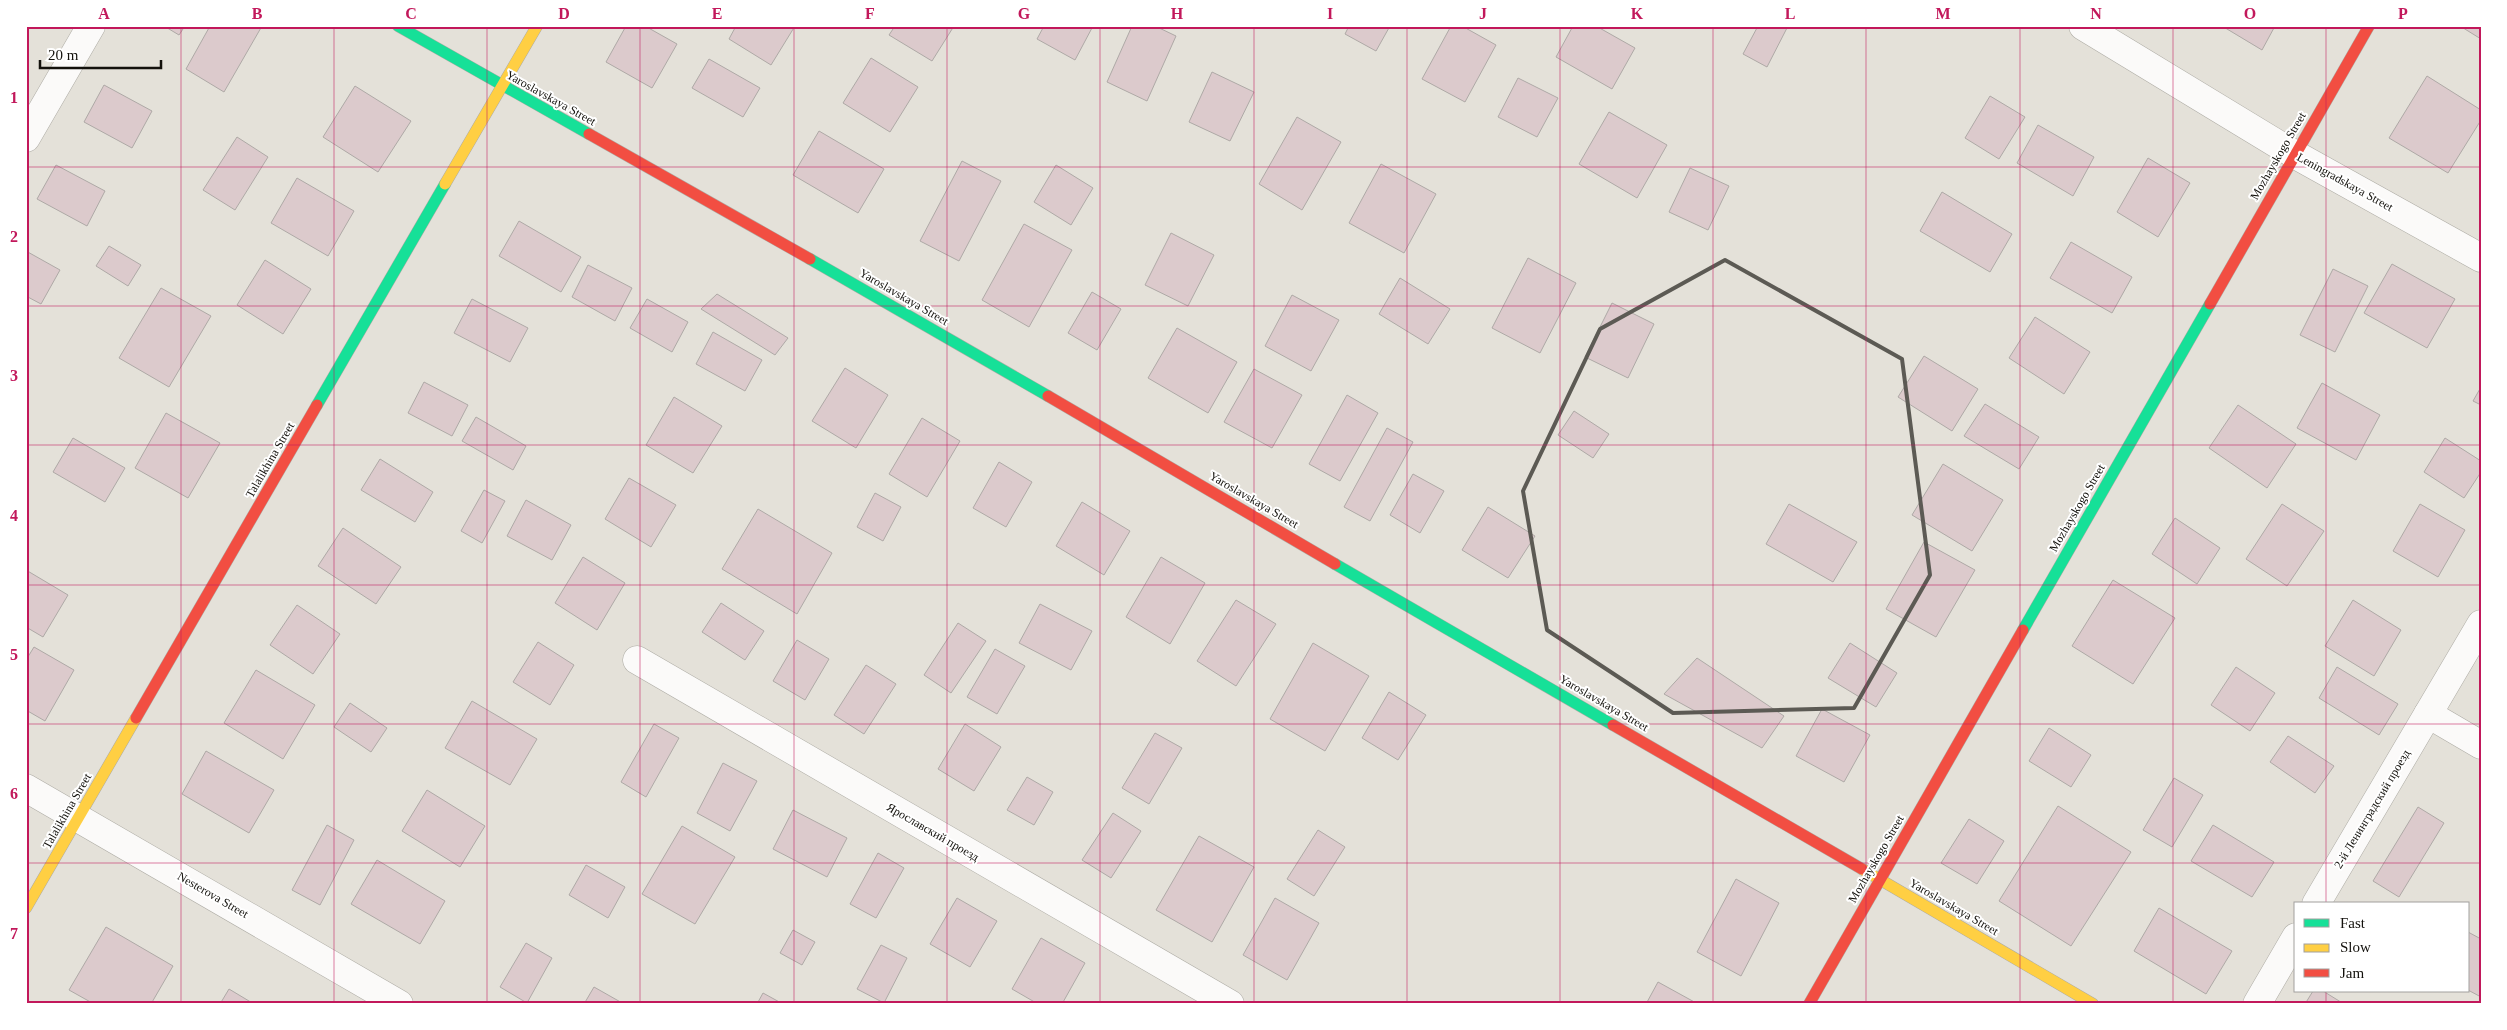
<svg xmlns="http://www.w3.org/2000/svg" width="2507" height="1030" font-family="Georgia,serif">
	<style>
		.building { fill: #dccacc; stroke: #aea9a6 }
		.lines { fill: none; stroke-linecap: round; stroke-linejoin: round }
		.street-casing { stroke: #aeaca5; stroke-width: 29 }
		.fast-casing { stroke: #aeaca5; stroke-width: 12 }
		.slow-casing { stroke: #aeaca5; stroke-width: 12 }
		.jam-casing { stroke: #aeaca5; stroke-width: 12 }
		.street { stroke: #fbfaf9; stroke-width: 28 }
		.fast { stroke: #16e098; stroke-width: 11 }
		.slow { stroke: #ffcf43; stroke-width: 11 }
		.jam { stroke: #f24e42; stroke-width: 11 }
		.marked { fill: none; stroke: #5c5a54; stroke-width: 4; stroke-linejoin: round }
		.grid { fill: none; stroke: #c2185b; stroke-width: 1; stroke-opacity: 0.55 }
		.labels { text-anchor: middle; stroke-width: 4; stroke-linejoin: round; paint-order: stroke }
		.street-label { font-size: 12px; fill: #13110c; stroke: #fff }
		.neatline { fill: none; stroke: #c2185b; stroke-width: 2 }
		.grid-label { font-size: 16px; text-anchor: middle; font-weight: bold; fill: #c2185b }
	</style>
	<rect width="100%" height="100%" fill="#e4e1d9"/>
	<g class="building">
		<polygon points="164,26 185,26 179,35"/>
		<polygon points="210,26 262,26 224,92 186,69"/>
		<polygon points="626,26 645,26 677,44 652,88 606,62"/>
		<polygon points="736,26 795,26 771,65 729,39"/>
		<polygon points="895,26 954,26 932,61 889,35"/>
		<polygon points="1044,26 1093,26 1075,60 1037,39"/>
		<polygon points="1132,26 1155,26 1176,36 1147,101 1107,82"/>
		<polygon points="1349,26 1390,26 1376,51 1345,34"/>
		<polygon points="1451,26 1462,26 1496,45 1465,102 1422,79"/>
		<polygon points="1573,26 1596,26 1635,48 1612,89 1556,57"/>
		<polygon points="1758,26 1788,26 1767,67 1743,54"/>
		<polygon points="2222,26 2275,26 2262,50"/>
		<polygon points="2460,26 2481,26 2481,39"/>
		<polygon points="871,58 918,87 890,132 843,103"/>
		<polygon points="709,59 760,88 743,117 692,88"/>
		<polygon points="1212,72 1254,92 1230,141 1189,122"/>
		<polygon points="2427,76 2481,110 2481,120 2448,173 2389,138"/>
		<polygon points="1518,78 1558,98 1537,137 1498,117"/>
		<polygon points="104,85 152,111 132,148 84,122"/>
		<polygon points="355,86 411,121 378,172 323,137"/>
		<polygon points="1990,96 2025,117 1999,159 1965,138"/>
		<polygon points="1609,112 1667,145 1637,198 1579,164"/>
		<polygon points="1297,117 1341,142 1302,210 1259,184"/>
		<polygon points="2038,125 2094,157 2073,196 2017,163"/>
		<polygon points="819,131 884,169 858,213 793,175"/>
		<polygon points="237,137 268,157 235,210 203,190"/>
		<polygon points="2148,158 2190,183 2158,237 2117,212"/>
		<polygon points="962,161 1001,181 959,261 920,241"/>
		<polygon points="1381,164 1436,194 1404,253 1349,223"/>
		<polygon points="56,165 105,191 87,226 37,199"/>
		<polygon points="1056,165 1093,188 1071,225 1034,202"/>
		<polygon points="1690,168 1729,186 1708,230 1669,212"/>
		<polygon points="297,178 354,211 328,256 271,223"/>
		<polygon points="1942,192 2012,234 1990,272 1920,231"/>
		<polygon points="519,221 581,257 561,292 499,256"/>
		<polygon points="1024,224 1072,250 1029,327 982,300"/>
		<polygon points="1171,233 1214,255 1188,306 1145,285"/>
		<polygon points="2071,242 2132,277 2112,313 2050,278"/>
		<polygon points="109,246 141,265 128,286 96,266"/>
		<polygon points="26,251 60,270 41,304 26,296"/>
		<polygon points="1528,258 1576,283 1540,353 1492,328"/>
		<polygon points="265,260 311,289 283,334 237,305"/>
		<polygon points="2392,264 2455,299 2427,348 2364,313"/>
		<polygon points="588,265 632,288 615,321 572,297"/>
		<polygon points="2333,269 2368,286 2335,352 2300,335"/>
		<polygon points="1400,278 1450,309 1428,344 1379,314"/>
		<polygon points="161,288 211,316 169,387 119,358"/>
		<polygon points="1092,292 1121,309 1097,350 1068,333"/>
		<polygon points="717,294 788,338 775,355 701,309"/>
		<polygon points="1292,295 1339,320 1311,371 1265,346"/>
		<polygon points="472,299 528,328 510,362 454,333"/>
		<polygon points="647,299 688,322 672,352 630,328"/>
		<polygon points="1612,303 1654,324 1628,378 1585,357"/>
		<polygon points="2035,317 2090,352 2064,394 2009,358"/>
		<polygon points="1177,328 1237,362 1208,413 1148,378"/>
		<polygon points="713,332 762,360 745,391 696,364"/>
		<polygon points="1924,356 1978,389 1952,431 1898,397"/>
		<polygon points="845,368 888,395 856,448 812,421"/>
		<polygon points="1254,369 1302,395 1272,448 1224,422"/>
		<polygon points="424,382 468,405 452,436 408,413"/>
		<polygon points="2322,383 2380,415 2356,460 2297,428"/>
		<polygon points="2481,387 2481,405 2473,401"/>
		<polygon points="1347,395 1378,413 1340,481 1309,464"/>
		<polygon points="674,397 722,426 693,473 646,445"/>
		<polygon points="1985,404 2039,437 2019,469 1964,436"/>
		<polygon points="2238,405 2296,444 2267,488 2209,448"/>
		<polygon points="1574,411 1609,434 1593,458 1558,435"/>
		<polygon points="166,413 220,443 188,498 135,468"/>
		<polygon points="476,417 526,446 513,470 462,441"/>
		<polygon points="922,418 960,441 927,497 889,474"/>
		<polygon points="1387,428 1413,442 1370,521 1344,507"/>
		<polygon points="73,438 125,468 105,502 53,472"/>
		<polygon points="2445,438 2481,461 2481,472 2464,498 2424,472"/>
		<polygon points="380,459 433,492 415,522 361,490"/>
		<polygon points="999,462 1032,482 1006,527 973,508"/>
		<polygon points="1943,464 2003,500 1972,551 1912,515"/>
		<polygon points="1413,474 1444,491 1420,533 1390,515"/>
		<polygon points="629,478 676,505 651,547 605,519"/>
		<polygon points="484,490 505,501 482,543 461,531"/>
		<polygon points="875,493 901,507 883,541 857,527"/>
		<polygon points="526,500 571,525 552,560 507,536"/>
		<polygon points="1082,502 1130,531 1104,575 1056,546"/>
		<polygon points="1789,504 1857,542 1833,582 1766,544"/>
		<polygon points="2282,504 2324,531 2287,586 2246,559"/>
		<polygon points="2420,504 2465,530 2438,577 2393,551"/>
		<polygon points="1488,507 1535,536 1508,578 1462,550"/>
		<polygon points="758,509 832,553 797,614 722,569"/>
		<polygon points="2175,518 2220,548 2197,584 2152,554"/>
		<polygon points="343,528 401,567 376,604 318,566"/>
		<polygon points="1924,542 1975,570 1936,637 1886,609"/>
		<polygon points="583,557 625,583 597,630 555,603"/>
		<polygon points="1161,557 1205,583 1170,644 1126,617"/>
		<polygon points="26,570 68,595 43,637 26,627"/>
		<polygon points="2113,580 2175,618 2133,684 2072,646"/>
		<polygon points="1236,600 1276,624 1236,686 1197,661"/>
		<polygon points="2353,600 2401,630 2374,676 2325,646"/>
		<polygon points="721,603 764,631 745,660 702,632"/>
		<polygon points="1040,604 1092,631 1071,670 1019,643"/>
		<polygon points="297,605 340,634 313,674 270,645"/>
		<polygon points="958,623 986,641 951,693 924,675"/>
		<polygon points="797,640 829,659 805,700 773,681"/>
		<polygon points="538,642 574,665 550,705 513,682"/>
		<polygon points="1313,643 1369,676 1325,751 1270,719"/>
		<polygon points="1850,643 1897,673 1876,707 1828,678"/>
		<polygon points="34,647 74,670 45,721 26,710 26,660"/>
		<polygon points="995,649 1025,666 997,714 967,697"/>
		<polygon points="1697,658 1784,716 1762,748 1664,694"/>
		<polygon points="866,665 896,684 864,734 834,715"/>
		<polygon points="2236,667 2275,693 2250,731 2211,705"/>
		<polygon points="2337,667 2398,704 2379,735 2319,698"/>
		<polygon points="256,670 315,705 283,759 224,723"/>
		<polygon points="1389,692 1426,715 1398,760 1362,738"/>
		<polygon points="472,701 537,739 510,785 445,748"/>
		<polygon points="350,703 387,728 371,752 334,727"/>
		<polygon points="1822,709 1870,735 1844,782 1796,756"/>
		<polygon points="654,724 679,738 646,797 621,782"/>
		<polygon points="965,724 1001,747 974,791 938,769"/>
		<polygon points="2049,728 2091,755 2071,787 2029,761"/>
		<polygon points="1155,733 1182,748 1149,804 1122,788"/>
		<polygon points="2288,736 2334,766 2315,793 2270,762"/>
		<polygon points="206,751 274,790 249,833 182,794"/>
		<polygon points="723,763 757,781 730,831 697,813"/>
		<polygon points="1027,777 1053,792 1034,825 1007,810"/>
		<polygon points="2174,778 2203,795 2172,847 2143,830"/>
		<polygon points="427,790 485,826 460,867 402,831"/>
		<polygon points="2058,806 2131,852 2071,946 1999,901"/>
		<polygon points="2418,807 2444,823 2399,897 2373,881"/>
		<polygon points="793,810 847,838 827,877 773,849"/>
		<polygon points="1113,813 1141,831 1111,878 1082,860"/>
		<polygon points="1969,819 2004,841 1977,884 1941,863"/>
		<polygon points="327,825 354,840 320,905 292,890"/>
		<polygon points="2213,825 2274,862 2252,897 2191,861"/>
		<polygon points="682,826 735,857 695,924 642,894"/>
		<polygon points="1318,830 1345,847 1314,896 1287,879"/>
		<polygon points="1199,836 1254,867 1212,942 1156,910"/>
		<polygon points="878,853 904,868 876,918 850,904"/>
		<polygon points="377,860 445,901 420,944 351,904"/>
		<polygon points="586,865 625,887 608,918 569,895"/>
		<polygon points="1736,879 1779,903 1741,976 1697,952"/>
		<polygon points="957,898 997,921 970,967 930,944"/>
		<polygon points="1275,898 1319,923 1287,980 1243,955"/>
		<polygon points="2159,908 2232,951 2206,994 2134,951"/>
		<polygon points="106,927 173,966 151,1004 94,1004 69,990"/>
		<polygon points="793,930 815,942 802,965 780,953"/>
		<polygon points="2468,932 2481,939 2481,997 2468,990"/>
		<polygon points="1041,938 1085,963 1062,1004 1038,1004 1012,989"/>
		<polygon points="526,943 552,958 527,1003 500,987"/>
		<polygon points="881,945 907,958 884,1003 857,989"/>
		<polygon points="1658,982 1698,1004 1646,1004"/>
		<polygon points="594,987 624,1004 584,1004"/>
		<polygon points="229,989 254,1004 220,1004"/>
		<polygon points="2313,991 2323,991 2344,1004 2305,1004"/>
		<polygon points="763,993 783,1004 757,1004"/>
	</g>
	<g class="lines">
		<g class="street-casing">
			<g id="street">
				<polyline points="2083,26 2294,154 2481,258"/>
				<polyline points="26,138 91,26"/>
				<polyline points="637,660 1230,1004"/>
				<polyline points="2428,714 2481,745"/>
				<polyline points="26,788 399,1004"/>
				<polyline points="2316,904 2481,624"/>
				<polyline points="2257,1004 2296,937"/>
			</g>
		</g>
		<g class="fast-casing">
			<g id="fast">
				<polyline points="398,26 589,134"/>
				<polyline points="810,259 1048,396"/>
				<polyline points="317,405 445,184"/>
				<polyline points="1335,564 1613,725"/>
				<polyline points="2023,630 2210,304"/>
			</g>
		</g>
		<g class="slow-casing">
			<g id="slow">
				<polyline points="445,184 537,26"/>
				<polyline points="1862,869 2093,1004"/>
				<polyline points="26,908 136,718"/>
			</g>
		</g>
		<g class="jam-casing">
			<g id="jam">
				<polyline points="589,134 810,259"/>
				<polyline points="2210,304 2369,26"/>
				<polyline points="1048,396 1335,564"/>
				<polyline points="136,718 317,405"/>
				<polyline points="1613,725 1862,869"/>
				<polyline points="1809,1004 2023,630"/>
			</g>
		</g>
		<use href="#street" class="street"/>
		<use href="#fast" class="fast"/>
		<use href="#slow" class="slow"/>
		<use href="#jam" class="jam"/>
	</g>
	<path class="marked" d="M1725 260 1902 359 1930 575 1854 708 1673 713 1547 630 1523 491 1600 329Z"/>
	<path class="grid" d="M181 26V1004M334 26V1004M487 26V1004M640 26V1004M794 26V1004M947 26V1004M1100 26V1004M1254 26V1004M1407 26V1004M1560 26V1004M1713 26V1004M1866 26V1004M2020 26V1004M2173 26V1004M2326 26V904M26 167H2481M26 306H2481M26 445H2481M26 585H2481M26 724H2481M26 863H2481M2326 991V1004"/>
	<g class="labels">
		<g class="street-label">
			<text transform="translate(551 98) rotate(29)" y="4">Yaroslavskaya Street</text>
			<text transform="translate(2278 156) rotate(-60)" y="4">Mozhayskogo Street</text>
			<text transform="translate(2345 182) rotate(29)" y="4">Leningradskaya Street</text>
			<text transform="translate(904 297) rotate(30)" y="4">Yaroslavskaya Street</text>
			<text transform="translate(270 460) rotate(-60)" y="4">Talalikhina Street</text>
			<text transform="translate(1254 500) rotate(30)" y="4">Yaroslavskaya Street</text>
			<text transform="translate(2077 508) rotate(-60)" y="4">Mozhayskogo Street</text>
			<text transform="translate(1604 703) rotate(30)" y="4">Yaroslavskaya Street</text>
			<text transform="translate(2372 809) rotate(-59)" y="4">2-й Ленинградский проезд</text>
			<text transform="translate(67 811) rotate(-60)" y="4">Talalikhina Street</text>
			<text transform="translate(933 832) rotate(30)" y="4">Ярославский проезд</text>
			<text transform="translate(1876 859) rotate(-60)" y="4">Mozhayskogo Street</text>
			<text transform="translate(213 895) rotate(30)" y="4">Nesterova Street</text>
			<text transform="translate(1954 907) rotate(30)" y="4">Yaroslavskaya Street</text>
		</g>
	</g>
	<rect width="2507" height="1030" fill="none" stroke="#ffffff" stroke-width="55"/>
	<rect x="2294" y="902" width="175" height="90" fill="#ffffff" stroke="#a1a09e"/>
	<rect x="2304" y="919" width="25" height="8" fill="#16e098" stroke="#a1a09e"/>
	<text x="2340" y="928" font-size="15" fill="#13110c">Fast</text>
	<rect x="2304" y="944" width="25" height="8" fill="#ffcf43" stroke="#a1a09e"/>
	<text x="2340" y="952" font-size="15" fill="#13110c">Slow</text>
	<rect x="2304" y="969" width="25" height="8" fill="#f24e42" stroke="#a1a09e"/>
	<text x="2340" y="978" font-size="15" fill="#13110c">Jam</text>
	<path d="M40 60v8h121v-8" fill="none" stroke="#13110c" stroke-width="2.5"/>
	<text x="48" y="60" font-size="15" fill="#13110c" stroke="#ffffff" stroke-width="4" paint-order="stroke">20 m</text>
	<rect x="28" y="28" width="2452" height="974" class="neatline"/>
	<g class="grid-label">
		<text x="104" y="19">A</text>
		<text x="257" y="19">B</text>
		<text x="411" y="19">C</text>
		<text x="564" y="19">D</text>
		<text x="717" y="19">E</text>
		<text x="870" y="19">F</text>
		<text x="1024" y="19">G</text>
		<text x="1177" y="19">H</text>
		<text x="1330" y="19">I</text>
		<text x="1483" y="19">J</text>
		<text x="1637" y="19">K</text>
		<text x="1790" y="19">L</text>
		<text x="1943" y="19">M</text>
		<text x="2096" y="19">N</text>
		<text x="2250" y="19">O</text>
		<text x="2403" y="19">P</text>
		<text x="14" y="103">1</text>
		<text x="14" y="242">2</text>
		<text x="14" y="381">3</text>
		<text x="14" y="521">4</text>
		<text x="14" y="660">5</text>
		<text x="14" y="799">6</text>
		<text x="14" y="939">7</text>
	</g>
</svg>
